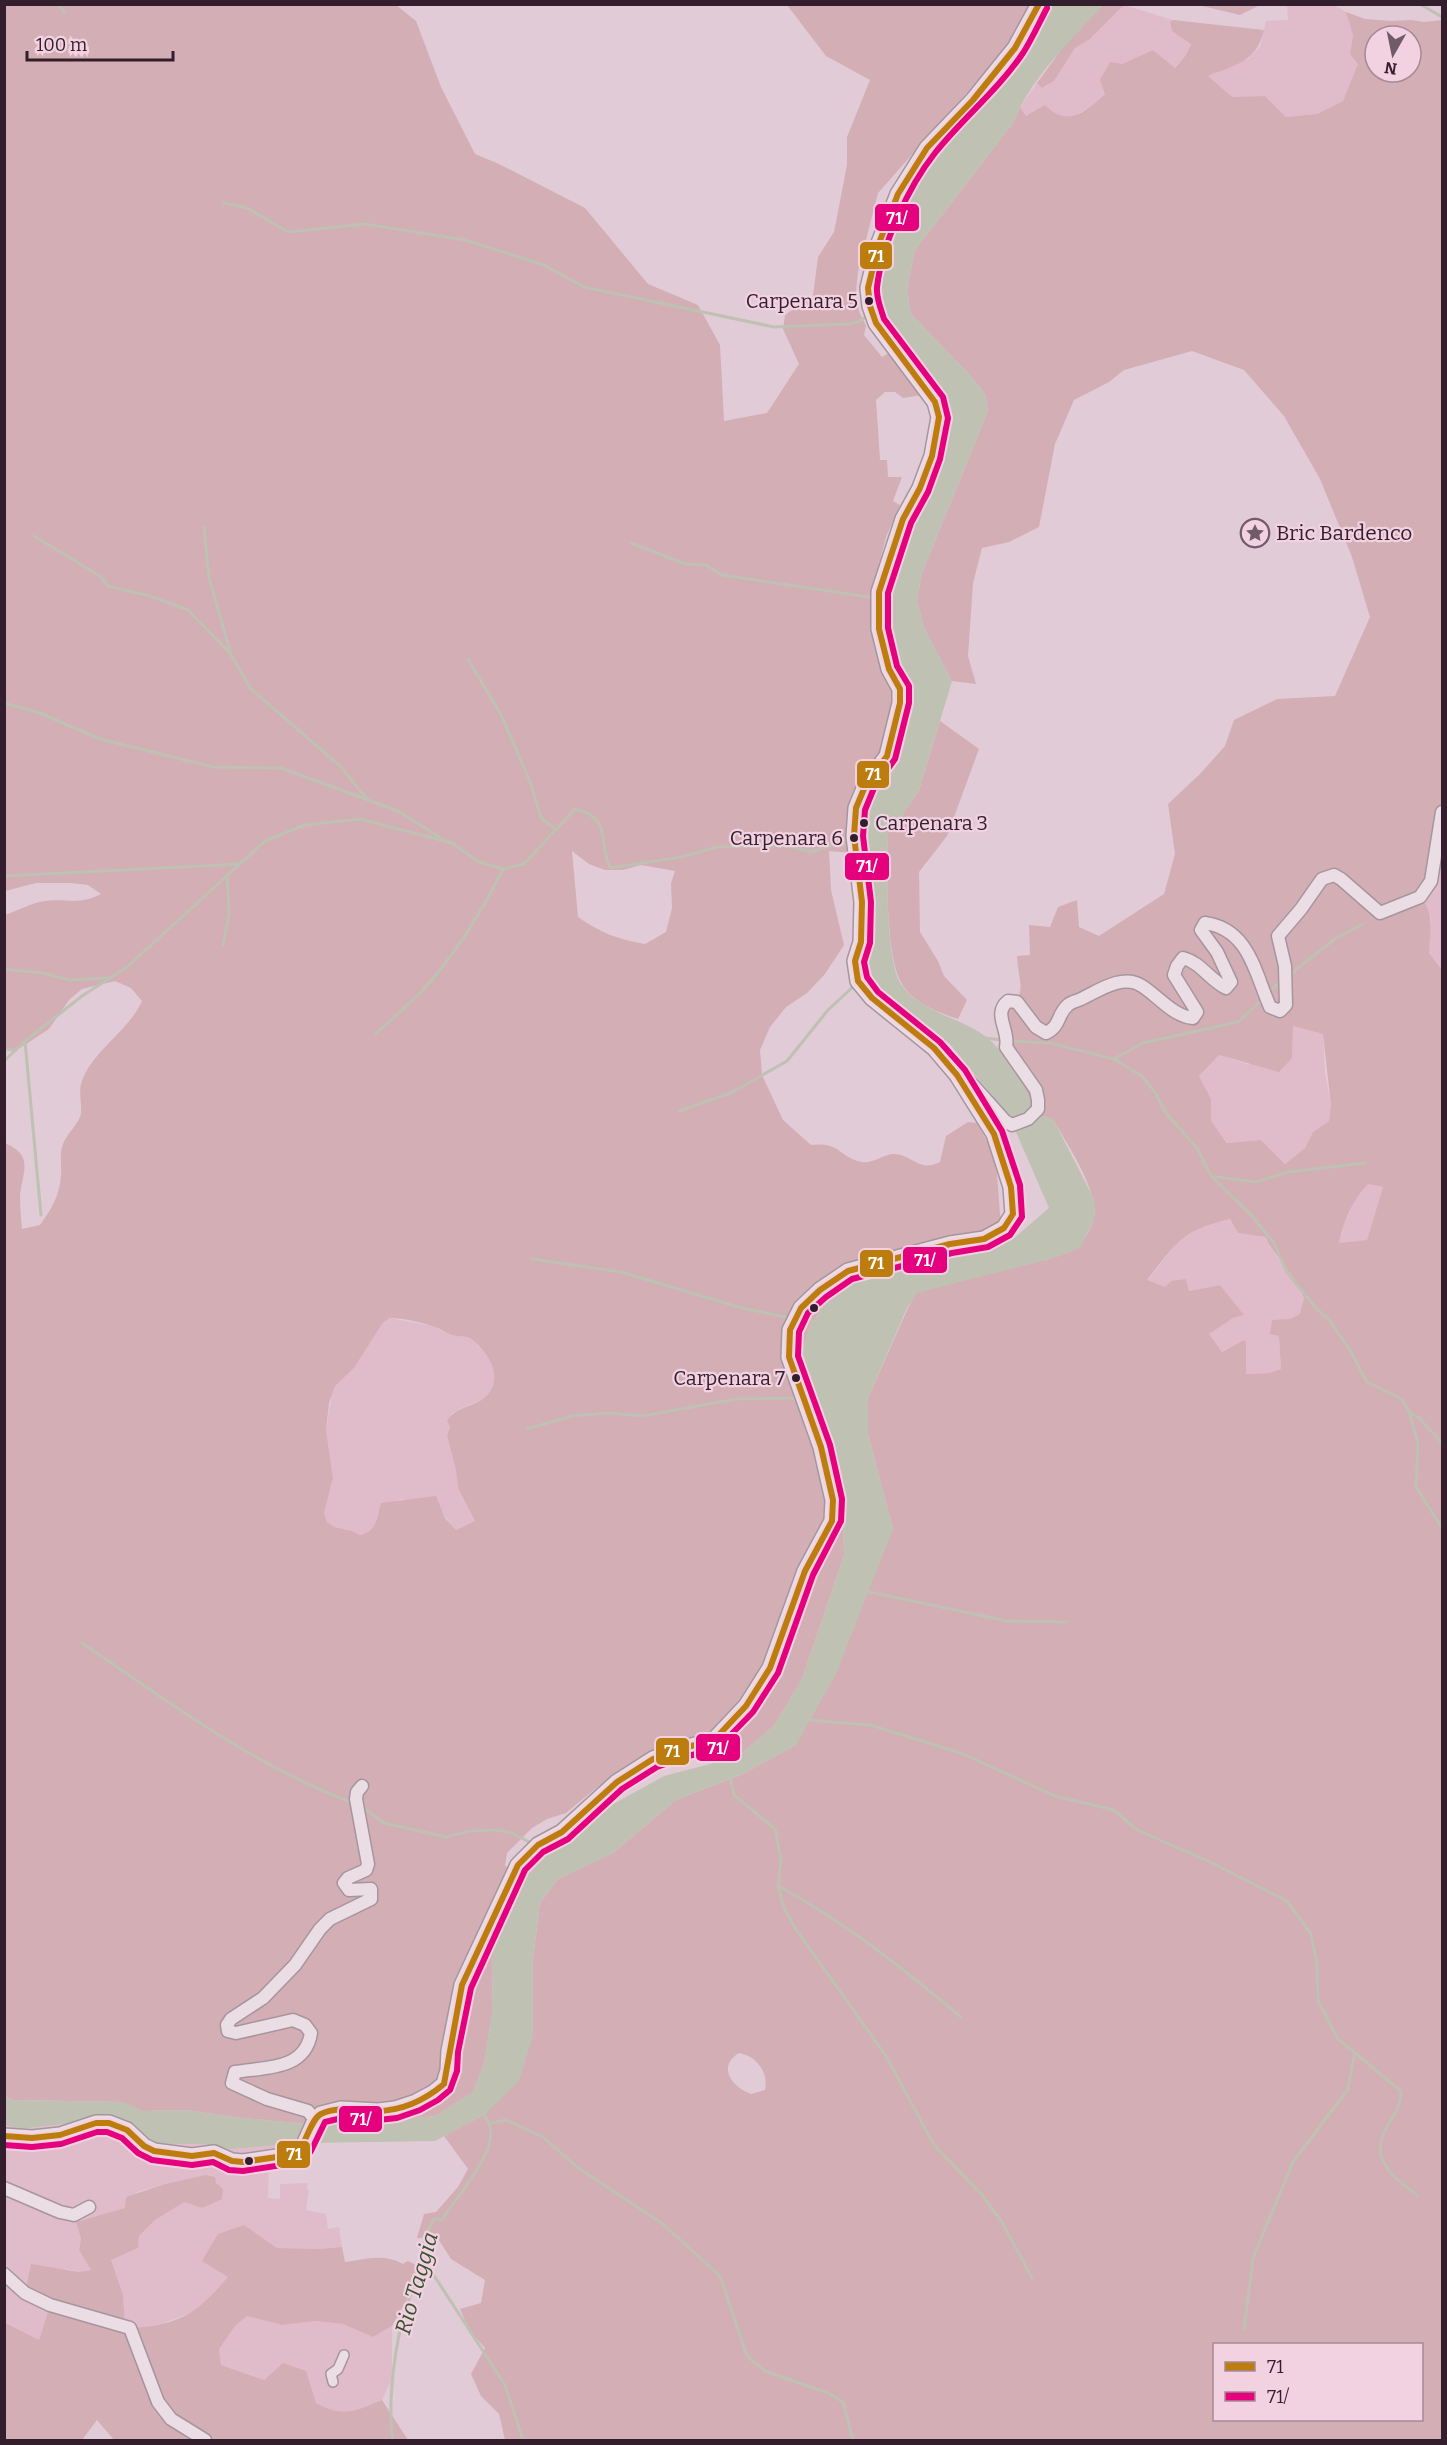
<svg xmlns="http://www.w3.org/2000/svg" width="1447" height="2445" font-family="Bitter,serif">
	<style>
		.farmland { fill: #e0bcca }
		.green { fill: #d3aeb5; fill-rule: evenodd }
		.water { fill: #bfc1b3 }
		.lines { fill: none; stroke-linecap: round; stroke-linejoin: round }
		.stream { stroke: #bfc1b3; stroke-width: 3 }
		.pedestrian-casing { stroke: #a6959e; stroke-width: 12 }
		.minor-casing { stroke: #a6959e; stroke-width: 15 }
		.tertiary-casing { stroke: #a6959e; stroke-width: 18 }
		.pedestrian { stroke: #eadde3; stroke-width: 9 }
		.minor { stroke: #eadde3; stroke-width: 12 }
		.tertiary { stroke: #eadde3; stroke-width: 15 }
		.bus-1-casing { stroke: #f2d1e0; stroke-width: 10 }
		.bus-2-casing { stroke: #f2d1e0; stroke-width: 10 }
		.bus-1 { stroke: #bc7d0e; stroke-width: 6 }
		.bus-2 { stroke: #e5007d; stroke-width: 6 }
		.bus-dot { fill: #331e2d; stroke: #f2d1e0; stroke-width: 2 }
		.labels { text-anchor: middle; stroke-width: 4.5; stroke-linejoin: round; paint-order: stroke }
		.bus-label { font-size: 20px; fill: #331e2d; stroke: #f2d1e0; text-anchor: end }
		.poi-label { font-size: 21px; fill: #331e2d; stroke: #f2d1e0; text-anchor: start }
		.water-label { font-size: 22px; font-style: italic; fill: #37522e; stroke: #f2d1e0 }
		.line-badge { stroke: #f2d1e0; stroke-width: 2 }
		.badge-label { font-size: 16px; text-anchor: middle; font-weight: bold; fill: #fff }
	</style>
	<rect width="100%" height="100%" fill="#e1cbd6"/>
	<g class="farmland">
		<polygon points="1124,5 1173,20 1170,22 1172,31 1191,43 1186,55 1174,68 1153,50 1122,64 1105,94 1091,107 1069,118 1054,115 1026,116 1020,107 1037,83 1043,88 1054,81 1075,48 1090,39"/>
		<polygon points="1287,5 1334,5 1346,12 1353,35 1350,54 1359,64 1343,101 1317,114 1286,117 1265,96 1232,97 1207,76 1248,59 1260,47 1266,21 1288,20"/>
		<polygon points="1442,845 1442,970 1429,953 1431,918 1420,897"/>
		<polygon points="1293,1026 1323,1034 1325,1072 1331,1105 1329,1121 1313,1132 1305,1148 1285,1164 1261,1140 1228,1143 1210,1121 1211,1099 1199,1076 1219,1055 1247,1064 1292,1058"/>
		<polygon points="1368,1184 1383,1187 1367,1240 1339,1243 1344,1224 1358,1194"/>
		<polygon points="1230,1219 1238,1233 1266,1237 1268,1244 1298,1284 1304,1298 1301,1314 1290,1319 1279,1336 1281,1369 1269,1373 1246,1374 1246,1341 1242,1341 1221,1352 1208,1334 1233,1318 1244,1315 1220,1285 1189,1291 1165,1287 1147,1281 1177,1242 1204,1225"/>
		<polygon points="389,1318 433,1326 449,1334 466,1337 473,1340 490,1359 496,1376 489,1393 484,1399 459,1409 451,1414 450,1427 447,1435 456,1470 458,1488 475,1521 456,1530 440,1510 401,1499 394,1503 381,1503 374,1528 368,1533 360,1535 352,1531 334,1527 327,1522 324,1513 333,1478 326,1430 332,1394 335,1386 354,1368 382,1324"/>
		<polygon points="118,2118 158,2144 201,2144 230,2149 308,2143 304,2160 269,2162 268,2198 280,2199 280,2184 308,2183 307,2190 309,2190 306,2210 326,2214 328,2229 339,2227 342,2247 319,2249 277,2248 244,2225 228,2277 212,2296 191,2313 155,2326 130,2328 125,2324 123,2295 111,2260 138,2248 139,2236 155,2220 184,2201 202,2208 205,2175 165,2184 137,2192 125,2208 76,2222 81,2239 79,2250 91,2270 79,2272 66,2269 50,2305 39,2340 5,2322 5,2125 19,2129"/>
		<polygon points="247,2316 282,2325 316,2321 343,2324 373,2337 392,2326 392,2378 382,2400 353,2413 325,2409 316,2403 283,2364 264,2380 221,2365 219,2348 235,2326"/>
	</g>
	<g class="green">
		<path d="M4 5H396L416 21 441 87 475 154 499 164 585 208 648 284 698 305 720 345 724 421 767 413 799 364 783 329 785 315 813 296 818 257 834 232 847 165V137L870 80 826 56 787 5H1030L1013 36 989 68 878 193 858 271 856 292 859 311 866 326 864 335 882 357 889 353 922 395 903 398 895 392H885L876 400 880 460H887L888 477H902L893 501 900 505 886 537 873 587 872 613 893 692 890 717 880 756 867 773 854 853 829 851 831 890 844 945 825 974 807 993 786 1007 770 1027 760 1050 762 1075 783 1120 811 1145C840 1141 840 1158 862 1162 872 1164 882 1155 893 1154 913 1154 918 1173 940 1162L946 1136 968 1122 977 1123 990 1147 997 1174 1000 1215 1013 1239 858 1280 825 1304 811 1324 801 1355 843 1505 844 1555 802 1679 774 1726 737 1757 709 1735 648 1753 595 1789 566 1813 547 1819 532 1828 507 1853 505 1866 523 1872 493 1943 492 2014 484 2064 473 2092 435 2116 384 2121 308 2124 233 2117 187 2110 142 2111 123 2102 14 2100 5 2097V1143C35 1156 22 1172 20 1196 20 1207 21 1218 22 1229L40 1225C51 1210 60 1195 61 1175 62 1166 59 1153 63 1144 67 1133 80 1123 81 1113 82 1103 78 1090 82 1081 94 1049 128 1032 142 1001L131 988 115 981 82 989 69 1000 49 1029 20 1048 5 1050V915C19 910 31 903 45 901 69 898 77 906 101 894L88 885 71 883H36L5 891ZM572 851 589 864 605 870H623L641 865 675 871 671 883 672 908 666 932 645 944C617 939 601 933 578 917ZM389 1318C404 1318 421 1322 435 1327 441 1329 446 1333 452 1335 459 1337 468 1335 474 1341 489 1355 502 1374 489 1393 478 1408 457 1404 447 1421L450 1427 447 1435 456 1470 458 1488 475 1521 456 1530 445 1518 436 1496 381 1503C376 1518 378 1531 360 1535L352 1531 334 1527 327 1522 324 1513 333 1478 326 1430 329 1403 335 1386 354 1368 382 1324Z"/>
		<polygon points="1103,5 1124,5 1090,39 1075,48 1054,81 1042,88 1037,83 1067,42"/>
		<polygon points="1198,5 1260,4 1260,5 1240,15"/>
		<path d="M1346 12 1365 19 1391 21 1411 20 1424 22 1442 20V845L1420 897C1435 913 1430 932 1429 953L1442 970V2440H505L499 2414 481 2396 471 2374 485 2348 469 2330 460 2309 481 2303 485 2280 451 2259 437 2237 417 2238 424 2214 436 2212 458 2187 468 2169 444 2136 484 2115 533 1959 540 1903 558 1879 613 1853 676 1800 743 1774 796 1745 893 1529 868 1434V1398L908 1308 917 1292 1053 1258 1079 1248C1084 1239 1092 1228 1094 1218 1099 1190 1067 1145 1053 1119L1039 1115 1002 1050 1000 1014C1030 992 1019 989 1017 956L1030 955 1029 925 1050 927 1058 907 1077 900 1079 927 1099 936 1164 894 1175 854 1168 804 1200 774 1225 746 1234 720 1277 699 1335 696 1370 617 1352 557 1320 479 1284 416 1244 370 1192 351 1124 370 1109 382 1074 400 1055 444 1039 527 1009 542 982 548 973 583 968 656 976 684 952 681 924 628 917 600 922 573 988 411 985 394 969 374 911 314 907 289 915 250 1013 123 1020 107 1026 116 1045 105C1067 128 1086 112 1105 94L1100 80 1110 62 1122 64 1153 50 1175 68 1186 55 1191 44 1172 31 1170 22 1173 20 1264 30C1256 63 1236 64 1208 76L1232 97 1265 96 1286 117 1317 114 1343 101 1358 64 1350 54 1353 35ZM1375 36H1411V72H1375ZM1293 1026 1323 1034 1331 1105 1329 1121 1313 1132 1305 1148 1285 1164 1261 1140 1227 1143 1211 1121V1099L1199 1076 1219 1055 1279 1072 1292 1058ZM1368 1184 1383 1187 1367 1240 1339 1243C1343 1222 1353 1199 1368 1184ZM1230 1219 1238 1233 1266 1237 1268 1243 1298 1284 1304 1298 1300 1314 1290 1319 1272 1320 1270 1334 1279 1336 1281 1369 1269 1373 1246 1374V1341H1242L1222 1352 1209 1334 1233 1318 1244 1315 1220 1285 1189 1291 1186 1279 1171 1281 1165 1287 1147 1280C1176 1243 1182 1230 1230 1219ZM739 2053C756 2056 769 2072 765 2090L751 2094C733 2088 716 2067 739 2053ZM1214 2344H1422V2420H1214Z"/>
		<path d="M940 721 979 749 947 836 919 872 920 932 938 961 944 976 967 1000 958 1019C937 1012 912 1003 901 982 885 955 886 855 889 822L902 816 919 790Z"/>
		<path d="M205 2175 215 2177 216 2183 223 2189 222 2199 202 2208 184 2202 155 2220 139 2236 138 2248 111 2260 123 2295 125 2324C139 2333 180 2321 193 2311 207 2301 217 2290 228 2277L202 2261 218 2234 244 2225 277 2248 319 2249 342 2247 345 2262C366 2259 384 2253 403 2264L408 2261 418 2266 407 2299 392 2326 373 2337 343 2324 316 2321 282 2325 247 2316 235 2326 219 2349 221 2365 264 2380 283 2363 306 2371 316 2403C343 2418 356 2411 382 2400L408 2440H114L97 2420 82 2440H5L4 2322 39 2340 50 2305 25 2293 31 2264 79 2272 91 2270 79 2250 81 2239 76 2222 125 2208 126 2197 165 2184Z"/>
	</g>
	<path class="water" d="M1043 5H1103C1071 41 1031 77 1013 123L915 250 907 289 911 314 969 374 985 394 988 411 922 573 917 600 924 628 952 681 919 790 902 816 889 822C886 853 885 961 901 984 920 1012 956 1016 982 1034 1009 1053 1023 1086 1039 1115L1053 1119 1095 1201 1094 1220 1080 1248 1053 1258 917 1293 907 1308 868 1398V1434L893 1529 836 1674 796 1745 743 1774 676 1800 613 1853 558 1879 540 1903 533 1959V2036L519 2081 484 2115 435 2141 308 2143 230 2149 201 2144H158L118 2118 19 2129 5 2125 4 2097 14 2100 124 2102 142 2111 187 2110 233 2117 308 2124 384 2121 435 2116 473 2092 484 2064 492 2014 493 1943 523 1872 534 1860 573 1839 610 1806 664 1776 737 1757 774 1726 802 1679 844 1555 843 1505 823 1433 802 1376 801 1355 811 1324 825 1304 858 1280 1013 1239 1049 1208 1009 1116 949 1043 906 1016 872 991 864 979 862 959 869 946 871 929 863 815 871 787 895 763 908 704 907 688 895 666 886 631 885 589 943 415 878 309 876 278 903 195 930 156 1014 64Z"/>
	<g class="lines">
		<g class="stream">
			<polyline points="58,4 65,13"/>
			<polyline points="1420,4 1442,17"/>
			<polyline points="224,203 247,208 288,232 365,224 465,240 544,265 584,287 774,327 849,324 858,322 867,316"/>
			<polyline points="204,527 209,578 230,651"/>
			<polyline points="34,536 100,576 108,586 150,596 188,610 230,653 250,688 340,766 367,799"/>
			<polyline points="631,543 686,564 706,565 722,575 875,598"/>
			<polyline points="468,659 501,715 530,781 541,818 555,829"/>
			<polyline points="4,703 40,713 100,739 213,767 281,768 398,811 444,840"/>
			<polyline points="4,876 239,864"/>
			<polyline points="223,945 229,914 227,875"/>
			<polyline points="4,969 43,973 69,980 109,978"/>
			<polyline points="1289,975 1336,938 1363,924"/>
			<polyline points="1268,993 1281,981"/>
			<path d="M376 1034C390 1020 406 1007 420 993 454 957 481 913 503 869"/>
			<polyline points="984,1038 1002,1040"/>
			<polyline points="25,1041 41,1215"/>
			<polyline points="1011,1041 1050,1043 1114,1059 1142,1076 1155,1092 1165,1112 1197,1148 1211,1176 1251,1215 1274,1243 1287,1272 1316,1308 1330,1321 1348,1347 1367,1382 1402,1399 1409,1412 1418,1443 1416,1487 1442,1528"/>
			<polyline points="4,1049 16,1050"/>
			<polyline points="1114,1059 1143,1043 1238,1022 1264,998"/>
			<path d="M4 1061 25 1041 82 996 127 967 265 841 305 825 360 819 452 843 479 862 503 869 524 864 575 809C613 817 598 843 610 868L681 857 717 847 788 846 811 852 833 845 851 844"/>
			<polyline points="679,1111 731,1093 787,1061 828,1010 856,984"/>
			<polyline points="1211,1176 1256,1182 1288,1172 1365,1163"/>
			<polyline points="532,1259 621,1272 742,1308 790,1318"/>
			<polyline points="802,1320 817,1321"/>
			<polyline points="1409,1412 1418,1417 1442,1443"/>
			<polyline points="527,1429 572,1416 608,1413 643,1416 736,1399 798,1398"/>
			<polyline points="865,1591 1007,1621 1067,1622"/>
			<path d="M82 1643C169 1702 254 1766 353 1803"/>
			<path d="M808 1720 870 1725 961 1753 1055 1796 1114 1810 1137 1830 1208 1861 1287 1901 1311 1934 1317 1964 1318 2001 1338 2039 1401 2091C1401 2105 1396 2113 1388 2125 1367 2160 1393 2176 1418 2196"/>
			<polyline points="730,1776 734,1795 775,1829 781,1860 778,1886 784,1908 795,1928 886,2056 934,2145 982,2195 1002,2222 1032,2278"/>
			<polyline points="362,1807 384,1823 446,1837 470,1831 496,1830 512,1833 531,1843"/>
			<path d="M778 1886C847 1923 902 1968 961 2017"/>
			<polyline points="491,2123 506,2120 543,2137 577,2167 663,2224 720,2276 747,2356 765,2371 828,2393 843,2402 853,2440"/>
			<polyline points="422,2257 505,2385 523,2440"/>
			<polyline points="1244,2329 1253,2258 1293,2162 1348,2089 1354,2056"/>
			<path d="M393 2440C387 2401 395 2340 408 2302 411 2293 416 2285 418 2276 424 2254 421 2240 434 2219L442 2220C457 2194 509 2143 484 2115"/>
		</g>
		<g class="pedestrian-casing">
			<polyline id="pedestrian" points="333,2382 331,2374 338,2369 344,2355"/>
		</g>
		<g class="minor-casing">
			<g id="minor">
				<path d="M955 1065 1005 1121 1012 1125 1028 1119 1038 1109V1100L1036 1090 1006 1047C1010 1030 992 1014 1008 1001L1017 1002 1036 1027 1046 1033C1061 1026 1057 1014 1068 1005 1071 1002 1077 1001 1081 999 1098 991 1123 973 1142 986 1159 997 1173 1016 1193 1018L1197 1012 1174 975 1177 966 1183 958C1200 962 1210 980 1226 988L1231 982 1217 952 1201 930 1205 923C1249 929 1255 973 1270 1007L1280 1011 1286 1005 1285 966 1278 936 1301 909 1322 879 1334 875 1341 879 1380 913 1420 897 1431 881 1442 812"/>
				<path d="M311 2115 308 2111 267 2099 232 2083 235 2072C264 2067 305 2071 311 2033L305 2025 293 2020 236 2033 228 2031 227 2025 231 2019 263 1998 295 1965 320 1929 330 1919 371 1899V1889L349 1890 344 1883 348 1878 366 1870 368 1864 356 1799 357 1792 362 1786"/>
				<polyline points="4,2188 60,2212 74,2215 89,2207"/>
				<polyline points="4,2274 25,2293 50,2305 130,2328 158,2402 171,2419 205,2440"/>
			</g>
		</g>
		<g class="tertiary-casing">
			<polyline id="tertiary" points="4,2136 32,2138 60,2135 96,2123 109,2123 127,2130 144,2146 154,2151 192,2156 214,2153 232,2161 243,2162 297,2154 303,2147 316,2118 321,2114 341,2109 378,2111 395,2109 416,2102 433,2093 444,2084 448,2070 449,2051 462,1985 518,1865 538,1845 562,1832 617,1782 653,1759 682,1748 713,1741 746,1706 770,1668 805,1571 832,1521 833,1500 821,1447 789,1357 790,1330 801,1308 820,1290 848,1271 950,1244 984,1239 1004,1228 1013,1214 1011,1187 994,1134 957,1075 934,1048 872,998 858,981 855,961 861,942 862,902 854,836 856,808 866,784 887,756 900,703 900,689 889,669 879,629 879,592 903,519 920,488 932,456 939,417 935,402 876,323 870,306 868,288 879,243 898,194 927,148 973,100 1015,48 1039,4"/>
		</g>
		<use href="#pedestrian" class="pedestrian"/>
		<use href="#minor" class="minor"/>
		<use href="#tertiary" class="tertiary"/>
		<g class="bus-1-casing">
			<path id="bus-1" d="M4 2136 32 2138 60 2135 96 2123H109L127 2130 144 2146 154 2151 192 2156 214 2153 232 2161 243 2162 297 2154C305 2145 311 2119 321 2114 337 2106 358 2111 376 2111 401 2111 425 2100 444 2084L462 1985 518 1865 538 1845 562 1832 617 1782 653 1759 682 1748 713 1741 746 1706 770 1668 805 1571 832 1521 833 1500 821 1447 789 1357 790 1330 801 1308 820 1290 848 1271 950 1244 984 1239 1004 1228 1013 1214 1011 1187 994 1134 957 1075 934 1048 872 998 858 981 855 961 861 942 862 902 854 836 856 808 866 784 887 756 900 703V689L889 669 879 629V592L903 519 920 488 932 456 939 417 935 402 876 323 870 306 868 288 879 243 898 194 927 148 973 100 1015 48 1039 4"/>
		</g>
		<g class="bus-2-casing">
			<path id="bus-2" d="M4 2145 32 2147 61 2144 97 2132H107L122 2138 138 2153 152 2160 192 2165 213 2162 229 2170 243 2171 302 2162 311 2151 325 2122 342 2118 378 2120 397 2118 420 2110 438 2100 450 2090 457 2071 458 2052 471 1988 525 1870 543 1852 568 1839 622 1789 657 1767 685 1757 718 1748 753 1712 778 1673 813 1575 841 1521 842 1499 830 1445 798 1356 799 1332 808 1313 826 1297 852 1279 952 1253 988 1247 1010 1235 1022 1217 1020 1185 1002 1131 965 1070 940 1042 878 992 867 977 864 962 870 943 871 902 863 836 865 810 874 788 895 759 909 703V686L897 666 888 628V593L911 523 928 492 940 459 948 418 943 397 884 319C881 309 876 298 877 287 882 244 908 187 935 153 962 119 998 90 1023 53 1032 39 1039 23 1047 8"/>
		</g>
		<use href="#bus-1" class="bus-1"/>
		<use href="#bus-2" class="bus-2"/>
	</g>
	<defs>
		<g id="sight-ring" transform="scale(1.5)"><circle r="9.5" fill="#f2d1e0" stroke="#705b68" stroke-width="1.5"/><path d="M0-6L1.8-2.2L6-1.7L2.9 1.2L3.7 5.4L0 3.3L-3.7 5.4L-2.9 1.2L-6-1.7L-1.8-2.2Z" fill="#705b68"/></g>
	</defs>
	<g fill-rule="evenodd">
		<use href="#sight-ring" x="1255" y="533"/>
	</g>
	<g class="bus-dot">
		<circle cx="869" cy="301" r="5"/>
		<circle cx="864" cy="823" r="5"/>
		<circle cx="854" cy="838" r="5"/>
		<circle cx="814" cy="1308" r="5"/>
		<circle cx="796" cy="1378" r="5"/>
		<circle cx="249" cy="2161" r="5"/>
	</g>
	<g class="labels">
		<g class="bus-label">
			<text x="858" y="308">Carpenara 5</text>
			<text x="875" y="830" text-anchor="start">Carpenara 3</text>
			<text x="843" y="845">Carpenara 6</text>
			<text x="785" y="1385">Carpenara 7</text>
		</g>
		<g class="poi-label">
			<text x="1276" y="540">Bric Bardenco</text>
		</g>
		<g class="water-label">
			<text transform="translate(416 2283) rotate(-74)" y="8">Rio Taggia</text>
		</g>
	</g>
	<g class="line-badge">
		<rect x="874" y="203" width="46" height="29" rx="6" fill="#e5007d"/>
		<rect x="859" y="241" width="34" height="29" rx="6" fill="#bc7d0e"/>
		<rect x="856" y="760" width="34" height="29" rx="6" fill="#bc7d0e"/>
		<rect x="844" y="852" width="46" height="29" rx="6" fill="#e5007d"/>
		<rect x="902" y="1246" width="46" height="28" rx="6" fill="#e5007d"/>
		<rect x="859" y="1249" width="35" height="29" rx="6" fill="#bc7d0e"/>
		<rect x="695" y="1733" width="46" height="29" rx="6" fill="#e5007d"/>
		<rect x="655" y="1737" width="35" height="29" rx="6" fill="#bc7d0e"/>
		<rect x="338" y="2105" width="45" height="28" rx="6" fill="#e5007d"/>
		<rect x="276" y="2140" width="35" height="29" rx="6" fill="#bc7d0e"/>
	</g>
	<g class="badge-label">
		<text x="897" y="224">71/</text>
		<text x="876" y="262">71</text>
		<text x="873" y="780">71</text>
		<text x="867" y="872">71/</text>
		<text x="925" y="1266">71/</text>
		<text x="876" y="1269">71</text>
		<text x="718" y="1754">71/</text>
		<text x="672" y="1757">71</text>
		<text x="361" y="2125">71/</text>
		<text x="294" y="2160">71</text>
	</g>
	<rect width="1447" height="2445" fill="none" stroke="#331e2d" stroke-width="12"/>
	<rect x="1213" y="2343" width="210" height="78" fill="#f2d1e0" stroke="#a68998" stroke-width="1.5"/>
	<rect x="1225" y="2362" width="30" height="9" fill="#bc7d0e" stroke="#a68998" stroke-width="1.5"/>
	<text x="1267" y="2373" font-size="18" fill="#331e2d">71</text>
	<rect x="1225" y="2392" width="30" height="9" fill="#e5007d" stroke="#a68998" stroke-width="1.5"/>
	<text x="1267" y="2403" font-size="18" fill="#331e2d">71/</text>
	<g transform="translate(1393 54) rotate(189)"><circle r="28" fill="#f2d1e0" stroke="#a68998" stroke-width="1.5"/>
	<path d="M0-4.5L10 22L0 15L-10 22Z" fill="#705b68"/>
	<text y="-9" font-size="16" font-weight="bold" text-anchor="middle" fill="#331e2d">N</text>
	</g>
	<path d="M27 51v9h146v-9" fill="none" stroke="#331e2d" stroke-width="3"/>
	<text x="36" y="51" font-size="18" fill="#331e2d" stroke="#f2d1e0" stroke-width="4.5" paint-order="stroke">100 m</text>
</svg>
